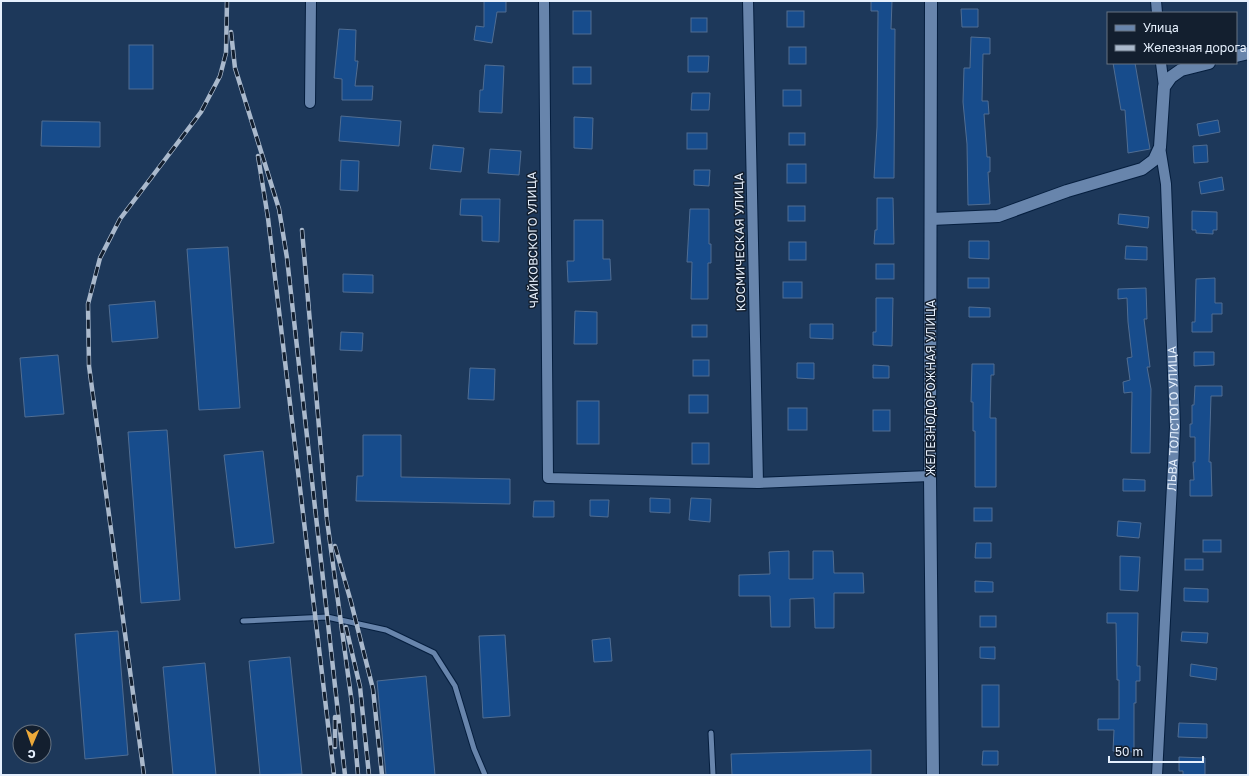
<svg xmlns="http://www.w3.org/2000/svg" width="1249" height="776" font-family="'Golos Text',sans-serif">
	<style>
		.building { fill: #174c8c; stroke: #506d92 }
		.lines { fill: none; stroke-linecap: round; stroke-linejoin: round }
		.service-casing { stroke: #051e3e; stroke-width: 7 }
		.minor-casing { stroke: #051e3e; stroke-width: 12 }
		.tertiary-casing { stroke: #051e3e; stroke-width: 14 }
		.service { stroke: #6885ac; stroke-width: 5 }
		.minor { stroke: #6885ac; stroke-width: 10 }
		.tertiary { stroke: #6885ac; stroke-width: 12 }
		.rail-casing { stroke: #aab9cc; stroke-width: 4.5 }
		.rail { stroke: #131f2f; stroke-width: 3; stroke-dasharray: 9; stroke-linecap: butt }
		.labels { text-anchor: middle; stroke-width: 3; stroke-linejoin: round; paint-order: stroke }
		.street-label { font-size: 12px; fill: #e6f0fd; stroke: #131f2f }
	</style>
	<rect width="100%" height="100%" fill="#1d385a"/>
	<g class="building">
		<polygon points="484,1 506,1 506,12 497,12 492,43 474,40 476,26 484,27"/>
		<polygon points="871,1 892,1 891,29 895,29 894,178 874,178 877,127 878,11 871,11"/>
		<polygon points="961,9 978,9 978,27 962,27"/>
		<rect x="573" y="11" width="18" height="23"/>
		<rect x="787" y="11" width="17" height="16"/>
		<rect x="691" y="18" width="16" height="14"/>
		<polygon points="339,29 356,30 355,61 358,61 355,86 373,86 372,100 342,100 342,79 334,78"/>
		<polygon points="971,37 990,38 990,54 983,54 982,101 988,101 989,114 984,114 987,157 990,157 990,172 988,172 990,204 968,205 967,144 963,102 964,68 970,68"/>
		<rect x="129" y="45" width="24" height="44"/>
		<rect x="789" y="47" width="17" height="17"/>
		<polygon points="688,56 709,56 708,72 688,72"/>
		<polygon points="1113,63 1135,63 1150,149 1128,153 1125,110 1121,110"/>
		<polygon points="485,65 504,66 502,113 479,112 480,90 483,90"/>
		<rect x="573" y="67" width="18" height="17"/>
		<rect x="783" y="90" width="18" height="16"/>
		<polygon points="692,93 710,93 709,110 691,110"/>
		<polygon points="341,116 401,121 399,146 339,141"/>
		<polygon points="574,117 593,118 592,149 574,148"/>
		<polygon points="1218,120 1220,132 1199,136 1197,124"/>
		<polygon points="42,121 100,122 100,147 41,146"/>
		<rect x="687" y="133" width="20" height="16"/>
		<rect x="789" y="133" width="16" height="12"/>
		<polygon points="433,145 464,148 461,172 430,169"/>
		<polygon points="1207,145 1208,162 1194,163 1193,146"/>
		<polygon points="490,149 521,151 519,175 488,173"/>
		<polygon points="341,160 359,161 358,191 340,190"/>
		<rect x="787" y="164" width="19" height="19"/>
		<polygon points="694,170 710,170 709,186 694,185"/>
		<polygon points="1222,177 1224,190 1201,194 1199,182"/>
		<polygon points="877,198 893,198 894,244 874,244 875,230 877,230"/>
		<polygon points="461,199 500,199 499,242 482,241 482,216 460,215"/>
		<rect x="788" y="206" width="17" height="15"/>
		<polygon points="690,209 709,209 709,244 711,244 711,263 708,263 708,299 691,299 692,262 687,262"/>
		<polygon points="1192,211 1217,212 1217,230 1213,230 1213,234 1196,233 1196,230 1192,230"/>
		<polygon points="1119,214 1149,217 1148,228 1118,224"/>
		<polygon points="574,220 603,220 603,259 610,259 611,280 568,282 567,261 574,261"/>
		<polygon points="969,241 989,241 989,259 969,258"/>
		<rect x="789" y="242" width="17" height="18"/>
		<polygon points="1126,246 1147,247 1147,260 1125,259"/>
		<polygon points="228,247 240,408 199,410 187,249"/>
		<rect x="876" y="264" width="18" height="15"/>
		<polygon points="343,274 373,275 373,293 343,292"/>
		<rect x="968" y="278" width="21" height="10"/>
		<polygon points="1215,278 1215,303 1222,303 1222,314 1212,314 1212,332 1192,332 1192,322 1195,322 1196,279"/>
		<rect x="783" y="282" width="19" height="16"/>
		<polygon points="1146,288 1147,319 1144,319 1150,367 1147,367 1151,389 1150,453 1131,453 1132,392 1124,393 1123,382 1130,380 1127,358 1132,357 1128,322 1127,298 1118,299 1118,289"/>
		<polygon points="876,298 893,298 892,346 873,345 873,332 876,332"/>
		<polygon points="155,301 158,338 112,342 109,305"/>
		<polygon points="969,307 990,308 990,317 969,317"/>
		<polygon points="575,311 597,312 597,344 574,344"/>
		<polygon points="810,324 833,324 833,339 810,338"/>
		<rect x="692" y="325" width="15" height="12"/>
		<polygon points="341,332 363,333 362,351 340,350"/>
		<polygon points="1194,352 1214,352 1214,365 1194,366"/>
		<polygon points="58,355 64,414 25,417 20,358"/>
		<rect x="693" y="360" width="16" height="16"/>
		<polygon points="797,363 814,363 814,379 797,378"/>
		<polygon points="972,364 994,364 994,375 991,375 990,418 996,418 996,487 975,487 975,431 973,431 973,402 971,402"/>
		<polygon points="873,365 889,366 889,378 873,378"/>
		<polygon points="470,368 495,369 494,400 468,399"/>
		<polygon points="1195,386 1222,386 1222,396 1211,396 1209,462 1211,462 1212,496 1190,496 1190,480 1194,480 1193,462 1195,462 1195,437 1190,437 1190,424 1192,424 1192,405 1194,405"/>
		<rect x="689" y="395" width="19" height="18"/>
		<rect x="577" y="401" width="22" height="43"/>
		<rect x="788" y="408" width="19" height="22"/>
		<rect x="873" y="410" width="17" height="21"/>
		<polygon points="167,430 180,600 141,603 128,432"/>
		<polygon points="363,435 401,435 401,477 510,479 510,504 356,501 357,476 363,476"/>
		<rect x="692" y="443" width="17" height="21"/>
		<polygon points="263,451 274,543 235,548 224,455"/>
		<polygon points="1123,479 1145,480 1145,491 1123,491"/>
		<polygon points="650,498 670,499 670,513 650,512"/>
		<polygon points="691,498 711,499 710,522 689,520"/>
		<polygon points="590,500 609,500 608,517 590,516"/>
		<polygon points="534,501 554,501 554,517 533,517"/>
		<rect x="974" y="508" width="18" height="13"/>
		<polygon points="1118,521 1141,523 1139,538 1117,536"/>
		<rect x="1203" y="540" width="18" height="12"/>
		<polygon points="976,543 991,543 991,558 975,558"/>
		<polygon points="789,551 789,579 813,579 813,551 833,551 834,573 863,573 864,593 834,593 834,628 815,628 814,598 790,599 790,627 771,627 770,596 739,596 739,575 770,574 769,552"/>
		<polygon points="1120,556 1140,557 1138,591 1120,590"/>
		<rect x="1185" y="559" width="18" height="11"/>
		<polygon points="975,581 993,582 993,592 975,592"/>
		<polygon points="1184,588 1208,589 1208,602 1184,601"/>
		<polygon points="1107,613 1138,613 1137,666 1140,666 1140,681 1136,681 1136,703 1134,703 1134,752 1113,751 1114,730 1098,730 1098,719 1119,719 1119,680 1117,680 1116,623 1107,623"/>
		<rect x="980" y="616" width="16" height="11"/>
		<polygon points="118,631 128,755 85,759 75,634"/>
		<polygon points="1182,632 1208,633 1207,643 1181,641"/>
		<polygon points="505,635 510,716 483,718 479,636"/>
		<polygon points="610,638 612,661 594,662 592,640"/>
		<polygon points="980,647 995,647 995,659 980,658"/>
		<polygon points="290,657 302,774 260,775 249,661"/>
		<polygon points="205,663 216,775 173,775 163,667"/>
		<polygon points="1191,664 1217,668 1216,680 1190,676"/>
		<polygon points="426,676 435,775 386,775 377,681"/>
		<rect x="982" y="685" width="17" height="42"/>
		<polygon points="1179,723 1207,724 1207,738 1178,737"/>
		<polygon points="871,750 871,774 732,775 731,754"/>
		<polygon points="983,751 998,751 998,765 982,765"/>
		<polygon points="1179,757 1205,758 1205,775 1183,775 1183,771 1179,771"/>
	</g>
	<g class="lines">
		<g class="service-casing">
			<g id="service">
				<polyline points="243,621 327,617 386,630 434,653 455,686 474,749 485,775"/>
				<polyline points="711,733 713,775"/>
			</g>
		</g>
		<g class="minor-casing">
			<g id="minor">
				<polyline points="544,1 548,478 758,483 930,476"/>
				<polyline points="748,1 758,483"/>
				<polyline points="1156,1 1157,13"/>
				<polyline points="1161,63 1164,87"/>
				<polyline points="310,103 311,1"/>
				<path id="s1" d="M1157 775 1175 427 1166 184 1160 147"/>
			</g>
		</g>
		<g class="tertiary-casing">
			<g id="tertiary">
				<polyline points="931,1 930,476 933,775"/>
				<polyline points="1236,56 1248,53"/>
				<polyline points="931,219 998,216 1067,191 1142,169 1154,160 1160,147 1164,87 1171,77 1181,70 1209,63"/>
			</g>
		</g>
		<use href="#service" class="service"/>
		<use href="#minor" class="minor"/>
		<use href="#tertiary" class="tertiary"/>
		<g class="rail-casing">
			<g id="rail">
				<polyline points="231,32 235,68 279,209 287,258 345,775"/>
				<polyline points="258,156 268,218 334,775"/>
				<polyline points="302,230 327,520 352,704 358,775"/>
				<polyline points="335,546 351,602 373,689 382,775"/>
				<polyline points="346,627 360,687 369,775"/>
				<polyline points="335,747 335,717"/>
				<polyline points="144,775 89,366 88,304 100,258 120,219 201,112 220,76 226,53 227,1"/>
			</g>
		</g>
		<use href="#rail" class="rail"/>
	</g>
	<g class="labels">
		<g class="street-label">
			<text transform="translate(533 240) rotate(-91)" y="4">ЧАЙКОВСКОГО УЛИЦА</text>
			<text transform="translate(740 242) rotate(-91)" y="4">КОСМИЧЕСКАЯ УЛИЦА</text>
			<text transform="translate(931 388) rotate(-90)" y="4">ЖЕЛЕЗНОДОРОЖНАЯ УЛИЦА</text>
			<text dy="4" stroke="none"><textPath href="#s1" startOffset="357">ЛЬВА ТОЛСТОГО УЛИЦА</textPath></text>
		</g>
	</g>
	<rect width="1249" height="776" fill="none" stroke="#e6f0fd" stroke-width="4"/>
	<rect x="1107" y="12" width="130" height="52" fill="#131f2f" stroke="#677381"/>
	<rect x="1115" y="25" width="20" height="6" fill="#6885ac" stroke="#677381"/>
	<text x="1143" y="32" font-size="12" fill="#e6f0fd">Улица</text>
	<rect x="1115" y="45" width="20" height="6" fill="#aab9cc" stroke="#677381"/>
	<text x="1143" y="52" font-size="12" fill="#e6f0fd">Железная дорога</text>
	<g transform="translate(32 744) rotate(182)"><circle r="19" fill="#131f2f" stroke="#677381"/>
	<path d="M0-3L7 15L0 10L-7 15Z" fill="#eca93a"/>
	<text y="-6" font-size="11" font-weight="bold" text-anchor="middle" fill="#e6f0fd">С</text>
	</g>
	<path d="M1109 756v6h94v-6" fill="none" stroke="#e6f0fd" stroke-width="2"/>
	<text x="1115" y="756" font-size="12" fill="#e6f0fd" stroke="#131f2f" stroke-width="3" paint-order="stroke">50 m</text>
</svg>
